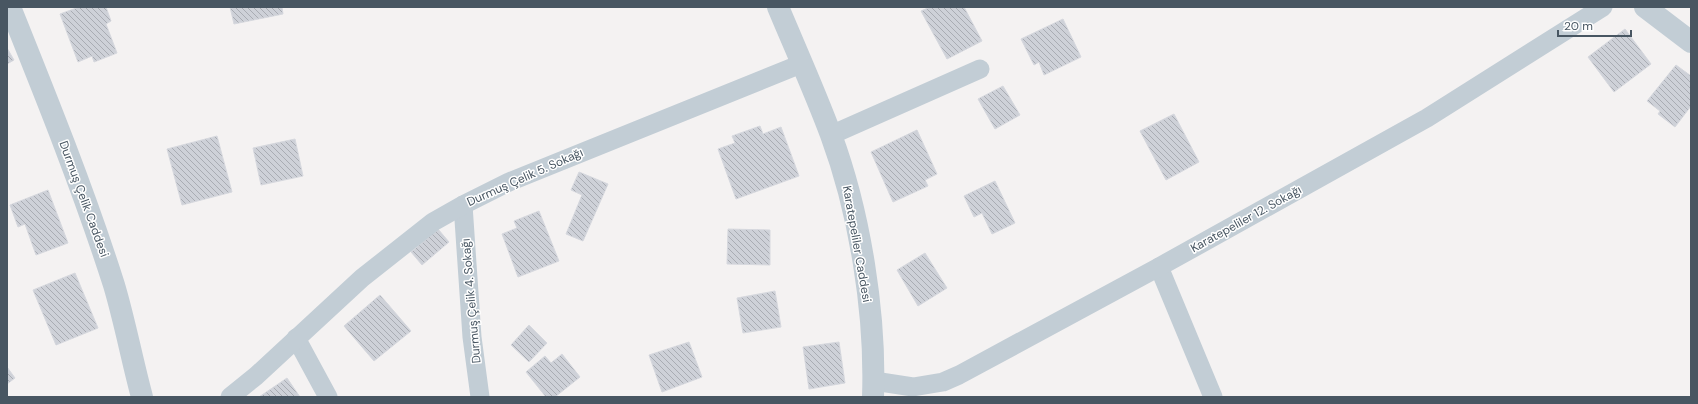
<svg xmlns="http://www.w3.org/2000/svg" width="1698" height="404" font-family="'DM Sans',sans-serif">
	<style>
		.building { fill: url(#building-back-hatch); stroke: #d6d8de }
		.lines { fill: none; stroke-linecap: round; stroke-linejoin: round }
		.minor { stroke: #c2cdd5; stroke-width: 19 }
		.tertiary { stroke: #c2cdd5; stroke-width: 22 }
		.labels { text-anchor: middle; stroke-width: 3; stroke-linejoin: round; paint-order: stroke }
		.street-label { font-size: 12px; fill: #485662; stroke: #fff }
	</style>
	<defs>
		<pattern id="building-back-hatch" width="6" height="6" patternUnits="userSpaceOnUse"><rect width="6" height="6" fill="#ced1d8"/><path d="M-1 5l2 2M0 0l6 6M5-1l2 2" fill="none" stroke="#a9acb3"/></pattern>
	</defs>
	<rect width="100%" height="100%" fill="#f4f2f2"/>
	<g class="building">
		<polygon points="79,7 106,7 111,21 106,24 117,53 94,62 92,56 78,62 60,14"/>
		<polygon points="230,7 282,7 283,14 234,24"/>
		<polygon points="930,7 964,7 982,41 947,59 921,11"/>
		<polygon points="1063,19 1081,57 1044,75 1039,62 1034,65 1021,39"/>
		<polygon points="1625,29 1651,64 1614,92 1588,57"/>
		<polygon points="7,48 14,60 7,64"/>
		<polygon points="1676,65 1691,76 1691,106 1675,127 1658,114 1660,111 1647,101"/>
		<polygon points="1003,86 1020,115 995,129 978,99"/>
		<polygon points="1174,114 1199,162 1166,180 1140,131"/>
		<polygon points="760,126 763,134 781,127 799,176 736,199 718,149 735,143 732,136"/>
		<polygon points="917,130 937,174 925,180 928,186 893,202 871,152"/>
		<polygon points="217,136 232,192 182,205 167,149"/>
		<polygon points="295,139 303,176 261,185 253,148"/>
		<polygon points="579,172 608,184 583,241 566,234 582,195 571,190"/>
		<polygon points="995,181 1015,223 992,234 982,213 974,217 964,196"/>
		<polygon points="48,190 68,243 36,255 25,224 18,227 10,205"/>
		<polygon points="539,211 559,261 518,277 502,234 517,228 514,221"/>
		<polygon points="438,229 449,242 422,265 411,252"/>
		<polygon points="728,229 770,230 770,265 727,264"/>
		<polygon points="925,253 947,288 918,306 897,270"/>
		<polygon points="75,273 98,328 56,345 33,290"/>
		<polygon points="775,291 781,327 743,333 737,298"/>
		<polygon points="380,295 411,331 374,361 344,326"/>
		<polygon points="529,325 547,343 529,362 511,345"/>
		<polygon points="689,342 702,377 662,392 649,355"/>
		<polygon points="839,342 845,383 809,389 803,347"/>
		<polygon points="562,354 580,377 555,397 546,397 526,372 545,356 551,363"/>
		<polygon points="7,367 15,378 7,384"/>
		<polygon points="287,378 300,397 259,397"/>
	</g>
	<g class="lines">
		<g class="minor">
			<polyline points="831,135 980,69"/>
			<polyline points="463,205 472,337 480,397"/>
			<polyline points="1159,267 1213,397"/>
			<polyline points="296,338 328,397"/>
			<polyline points="874,381 913,387 943,382 959,375 1159,267 1427,118 1603,7"/>
			<polyline points="230,397 256,376 362,278 433,222 463,205 509,182 801,64"/>
		</g>
		<g class="tertiary">
			<path d="M10 7C47 99 84 191 114 285 125 322 132 360 142 397"/>
			<path d="M778 7C796 50 815 92 831 135 860 213 876 314 873 397"/>
			<polyline points="1645,7 1691,42"/>
		</g>
	</g>
	<g class="labels">
		<g class="street-label">
			<text transform="translate(525 177) rotate(-24)" y="4">Durmuş Çelik 5. Sokağı</text>
			<text transform="translate(84 199) rotate(70)" y="4">Durmuş Çelik Caddesi</text>
			<text transform="translate(1246 219) rotate(-29)" y="4">Karatepeliler 12. Sokağı</text>
			<text transform="translate(857 244) rotate(80)" y="4">Karatepeliler Caddesi</text>
			<text transform="translate(471 301) rotate(-95)" y="4">Durmuş Çelik 4. Sokağı</text>
		</g>
	</g>
	<rect width="1698" height="404" fill="none" stroke="#485662" stroke-width="16"/>
	<path d="M1558 30v6h73v-6" fill="none" stroke="#485662" stroke-width="2"/>
	<text x="1564" y="30" font-size="12" fill="#485662" stroke="#ffffff" stroke-width="3" paint-order="stroke">20 m</text>
</svg>
